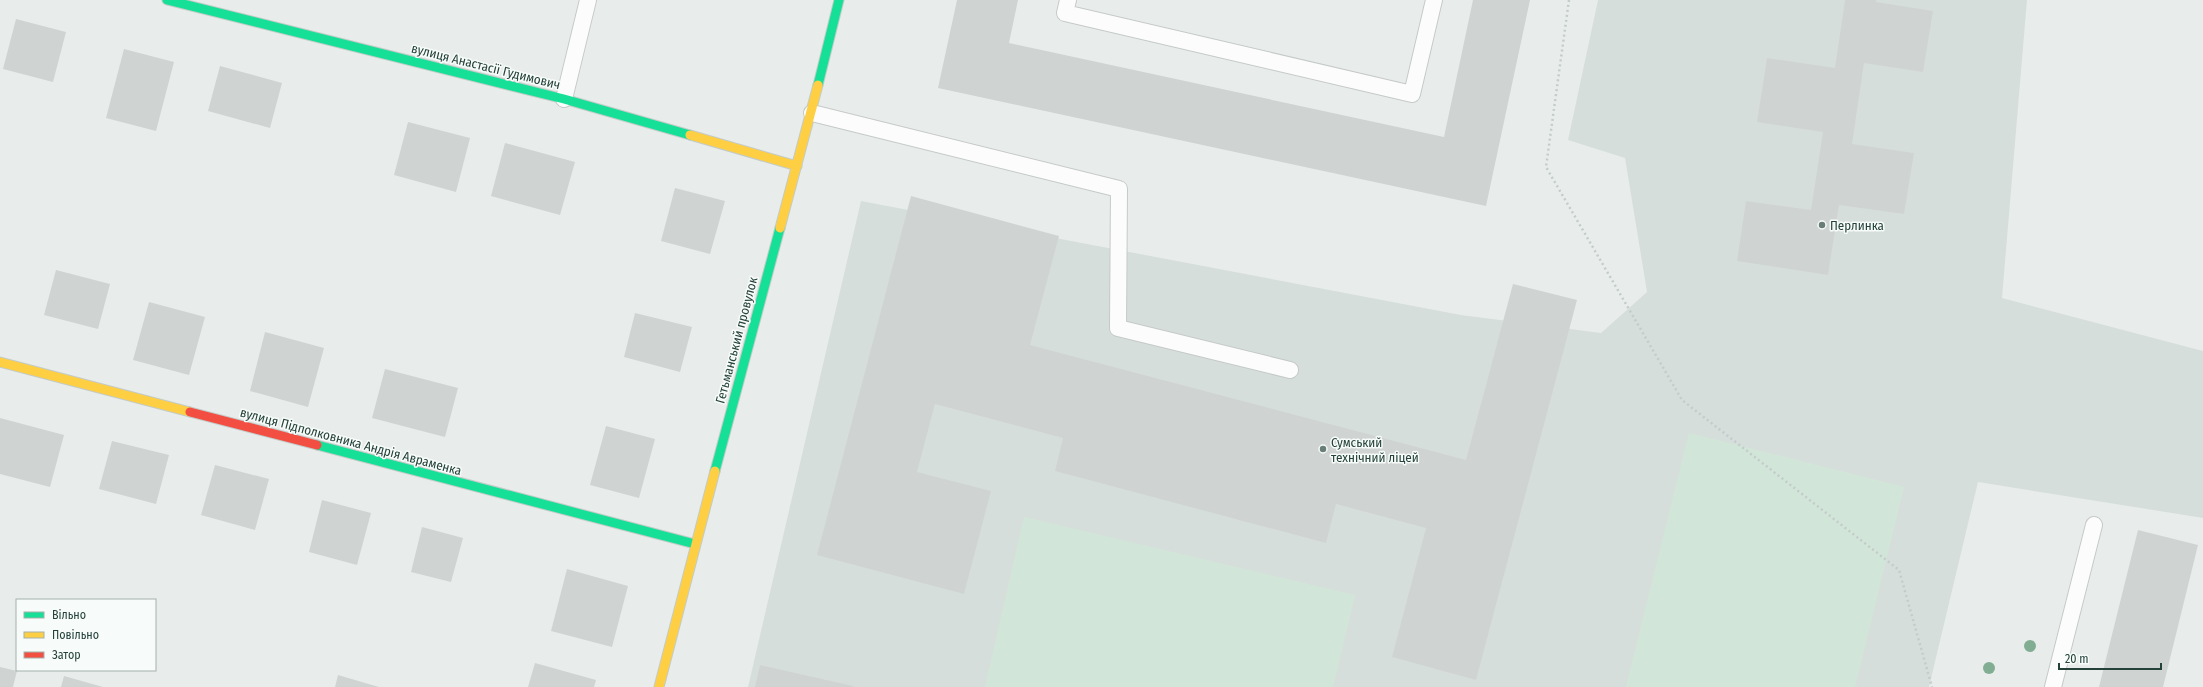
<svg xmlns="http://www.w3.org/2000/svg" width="2203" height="687" font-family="'Fira Sans Condensed',sans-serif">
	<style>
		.built { fill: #d6dedb }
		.green { fill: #d1e6d8 }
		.building { fill: #cfd4d2 }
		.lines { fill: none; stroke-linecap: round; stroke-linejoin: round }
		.lane-casing { stroke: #c5cac8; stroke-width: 18 }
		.fast-casing { stroke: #c3cbc8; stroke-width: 11 }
		.slow-casing { stroke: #c3cbc8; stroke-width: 11 }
		.jam-casing { stroke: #c3cbc8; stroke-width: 11 }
		.path { stroke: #c3ccca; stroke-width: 2.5; stroke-dasharray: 2 3; stroke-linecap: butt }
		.lane { stroke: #fcfcfc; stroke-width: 16 }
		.fast { stroke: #16e098; stroke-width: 9 }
		.slow { stroke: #ffcf43; stroke-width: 9 }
		.jam { stroke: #f24e42; stroke-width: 9 }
		.tree { fill: #81ae93 }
		.poi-dot { fill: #697e78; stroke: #f7fbf9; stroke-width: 1.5 }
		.labels { text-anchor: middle; stroke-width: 3; stroke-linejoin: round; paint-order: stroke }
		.street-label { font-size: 13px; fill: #24423a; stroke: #f7fbf9 }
		.poi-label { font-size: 13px; fill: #24423a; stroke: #f7fbf9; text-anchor: start }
	</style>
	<rect width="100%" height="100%" fill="#e8edeb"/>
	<polygon class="built" points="1598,0 2027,0 2002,298 2203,351 2203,518 1978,482 1929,687 748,687 861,201 1461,315 1601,333 1647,292 1625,158 1568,140"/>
	<g class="green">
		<polygon points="1689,433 1904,487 1855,687 1626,687"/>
		<polygon points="1024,517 1355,595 1333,687 985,687"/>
	</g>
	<g class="building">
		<polygon points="957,0 1018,0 1009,43 1444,137 1473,0 1530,0 1486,206 938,88"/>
		<polygon points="1845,0 1876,0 1876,2 1933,11 1923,72 1864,63 1852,144 1914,153 1904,214 1839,205 1828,275 1737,261 1746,201 1811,210 1823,132 1757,122 1767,58 1835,68"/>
		<polygon points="16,19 66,32 53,82 3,69"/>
		<polygon points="124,49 174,62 156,131 106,118"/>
		<polygon points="220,66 282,83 270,128 208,111"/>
		<polygon points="408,122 470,138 456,192 394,175"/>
		<polygon points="505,143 575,162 560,215 491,196"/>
		<polygon points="675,188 725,201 710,254 661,241"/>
		<polygon points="911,196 1059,236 1030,345 1466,460 1513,284 1577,300 1476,680 1392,657 1426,528 1336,504 1326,543 1055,471 1063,438 935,404 917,472 991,491 964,594 817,555"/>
		<polygon points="56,270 110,284 98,329 44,315"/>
		<polygon points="149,302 205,317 189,375 133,360"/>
		<polygon points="635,313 692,327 680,372 624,357"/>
		<polygon points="265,332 324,348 308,407 250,391"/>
		<polygon points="385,369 458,388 445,437 372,418"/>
		<polygon points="0,418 64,435 50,487 0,474"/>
		<polygon points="606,426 655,439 639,498 590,485"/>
		<polygon points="112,441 169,455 156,504 99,489"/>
		<polygon points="215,465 269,479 255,530 201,515"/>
		<polygon points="322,500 371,513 357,565 309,552"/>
		<polygon points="422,527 463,538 451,582 411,572"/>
		<polygon points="2138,530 2198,545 2163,687 2099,687"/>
		<polygon points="567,569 628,586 612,647 551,631"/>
		<polygon points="535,663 596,680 594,687 528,687"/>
		<polygon points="760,665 853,686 853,687 755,687"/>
		<polygon points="0,667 17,671 13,687 0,687"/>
		<polygon points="338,675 379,687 335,687"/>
		<polygon points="64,676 103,687 61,687"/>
	</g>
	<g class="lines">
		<g class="lane-casing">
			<g id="lane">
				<polyline points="1068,0 1065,13 1412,94 1434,0"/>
				<polyline points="564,99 588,0"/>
				<polyline points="812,113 1119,189 1118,328 1290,370"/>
				<polyline points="2053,687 2094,525"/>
			</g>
		</g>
		<g class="fast-casing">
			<g id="fast">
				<polyline points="167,0 564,99 690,135"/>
				<polyline points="818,85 839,0"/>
				<polyline points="317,445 695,544"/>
				<polyline points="715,471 780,228"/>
			</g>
		</g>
		<g class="slow-casing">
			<g id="slow">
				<polyline points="690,135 797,166"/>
				<polyline points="780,228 818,85"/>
				<polyline points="0,362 190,412"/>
				<polyline points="659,687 715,471"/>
			</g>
		</g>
		<g class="jam-casing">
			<polyline id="jam" points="190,412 317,445"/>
		</g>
		<polyline class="path" points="1569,0 1546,167 1682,400 1899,570 1932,687"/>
		<use href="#lane" class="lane"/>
		<use href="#fast" class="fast"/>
		<use href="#slow" class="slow"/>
		<use href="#jam" class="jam"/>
	</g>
	<g class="tree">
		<circle cx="2030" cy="646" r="6"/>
		<circle cx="1989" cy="668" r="6"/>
	</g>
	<g class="poi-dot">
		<circle cx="1822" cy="225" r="4"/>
		<circle cx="1323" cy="449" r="4"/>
	</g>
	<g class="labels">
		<g class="street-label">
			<text transform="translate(486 66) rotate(14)" y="5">вулиця Анастасії Гудимович</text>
			<text transform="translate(736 340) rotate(-75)" y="5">Гетьманський провулок</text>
			<text transform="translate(351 441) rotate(15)" y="5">вулиця Підполковника Андрія Авраменка</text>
		</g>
		<g class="poi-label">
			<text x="1830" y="230">Перлинка</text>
			<text x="1331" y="447">Сумський<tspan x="1331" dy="15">технічний ліцей</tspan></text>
		</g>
	</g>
	<rect x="16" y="599" width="140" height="72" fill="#f7fbf9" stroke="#a3b1ad"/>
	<rect x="24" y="612" width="20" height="6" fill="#16e098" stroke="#a3b1ad"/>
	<text x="52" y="619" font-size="12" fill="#24423a">Вільно</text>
	<rect x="24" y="632" width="20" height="6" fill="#ffcf43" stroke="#a3b1ad"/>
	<text x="52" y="639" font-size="12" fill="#24423a">Повільно</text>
	<rect x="24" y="652" width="20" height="6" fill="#f24e42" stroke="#a3b1ad"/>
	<text x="52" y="659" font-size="12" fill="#24423a">Затор</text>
	<path d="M2059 663v6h102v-6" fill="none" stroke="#24423a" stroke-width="2"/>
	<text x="2065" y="663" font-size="12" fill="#24423a" stroke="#f7fbf9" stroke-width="3" paint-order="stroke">20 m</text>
</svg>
